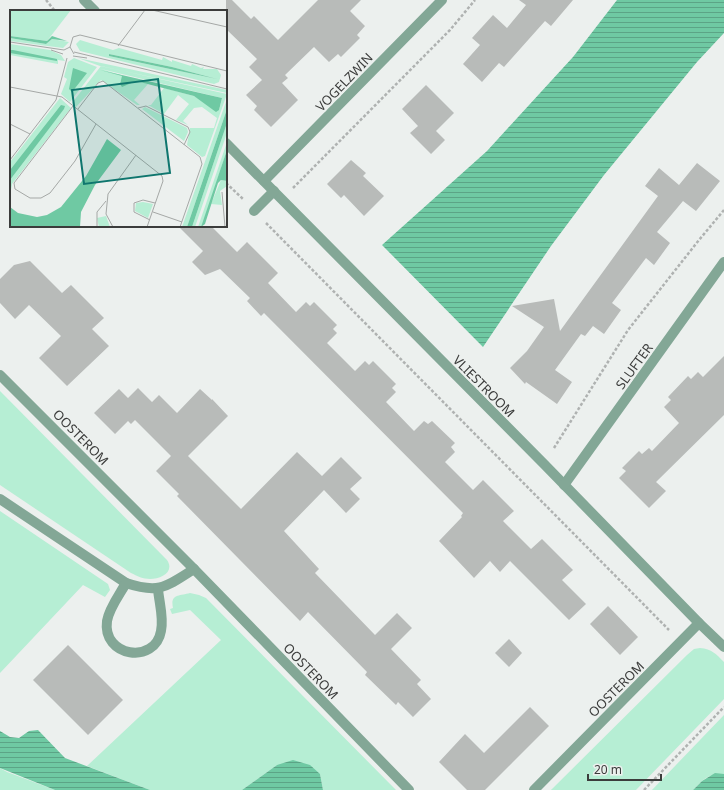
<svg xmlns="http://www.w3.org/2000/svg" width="724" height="790" font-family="'Noto Sans',sans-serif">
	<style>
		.grass { fill: #b6eed4 }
		.water { fill: url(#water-rules) }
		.building { fill: #b8bbb9 }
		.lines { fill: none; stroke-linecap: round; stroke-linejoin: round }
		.path { stroke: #afb2b1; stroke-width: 2.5; stroke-dasharray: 3 2; stroke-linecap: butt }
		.minor { stroke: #83a796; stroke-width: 10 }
		.labels { text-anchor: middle; stroke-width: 4; stroke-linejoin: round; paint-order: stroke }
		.street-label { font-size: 13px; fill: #3b3c3b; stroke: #ecf0ee }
		.inset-road { fill: none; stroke: #a5a8a6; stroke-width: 1 }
		.view { fill: #0f766e; fill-opacity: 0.15; stroke: #0f766e; stroke-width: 2 }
		.inset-edge { fill: none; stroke: #3b3c3b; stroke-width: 2 }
	</style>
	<defs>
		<pattern id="water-rules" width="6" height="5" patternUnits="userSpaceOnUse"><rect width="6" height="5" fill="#6fc9a3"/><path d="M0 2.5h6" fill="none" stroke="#5ca486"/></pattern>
	</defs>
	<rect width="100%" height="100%" fill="#ecf0ee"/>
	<g class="grass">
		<path d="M0 391 167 560C175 572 161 579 150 579 143 579 137 576 131 573L0 485Z"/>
		<polygon points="0,511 108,584 110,590 105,597 83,585 0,673"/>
		<path d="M190 593 199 595 206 598 396 790H323L320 774 277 765 242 790H150L87 766 221 640 190 610 172 614 170 609 173 608C170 594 179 596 190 593Z"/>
		<path d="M700 648C712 649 716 654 724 662V699L636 790H551L687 655 694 649Z"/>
		<path d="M724 715V774C709 773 703 779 693 790H652Z"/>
		<polygon points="0,768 7,772 55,790 0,790"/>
	</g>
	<g class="water">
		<polygon points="617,0 724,0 724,33 697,62 604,175 551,246 483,347 382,245 487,151 573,57"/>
		<polygon points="38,730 65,758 150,790 55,790 0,768 0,731 10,737 19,738 29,731"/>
		<polygon points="293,760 310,765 320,774 323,790 242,790 277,765"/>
		<polygon points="715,773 724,774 724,790 693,790 702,781"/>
	</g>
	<g class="building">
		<polygon points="226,0 232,0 251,19 254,16 278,40 318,0 361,0 350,11 365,26 357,35 360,38 341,57 338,54 329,62 314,47 285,75 288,78 282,83 298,100 271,127 254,110 257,106 246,95 262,80 249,67 257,59 226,29"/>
		<polygon points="519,0 573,0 551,26 545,21 504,67 499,63 482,82 463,64 480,45 472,38 493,15 507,28 526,5"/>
		<polygon points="426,85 454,113 436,131 445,140 431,154 410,133 418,126 402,109"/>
		<polygon points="351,160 366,173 363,176 384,196 364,216 344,195 341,198 327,184"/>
		<polygon points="697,163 720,181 696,211 683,201 657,232 670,243 654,265 646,258 612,303 621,310 604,334 593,326 585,336 581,334 555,370 572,382 557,404 526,382 525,384 510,368 527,351 544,327 512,306 554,299 560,331 658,196 645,186 659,168 679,185"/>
		<polygon points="178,226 211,226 237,252 247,242 278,273 268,283 296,312 306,302 310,306 314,302 337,325 333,329 337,333 327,343 355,371 365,361 369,365 373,361 396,384 392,388 396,392 386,402 414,431 424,421 428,424 432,421 455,443 451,447 455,452 445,462 473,490 483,480 514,511 503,521 531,549 542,539 573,570 562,580 586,604 569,620 510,561 500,572 490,561 474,578 439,541 462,517 461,516 463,513 264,313 261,316 247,301 250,298 220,269 205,275 192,262 203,251"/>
		<polygon points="30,261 62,293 71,285 104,318 92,329 109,346 67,386 39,358 61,336 29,305 15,319 0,303 0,279 14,265"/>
		<polygon points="724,356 724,415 656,482 666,491 649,508 619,478 626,471 622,468 639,451 642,454 649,448 652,451 679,423 664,407 671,400 668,397 688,376 691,379 698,372 703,377"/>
		<polygon points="138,388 152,402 159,395 177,413 200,389 212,400 212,399 228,416 188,456 241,509 297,452 322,476 341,457 362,478 350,489 360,499 346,513 324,490 284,531 319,569 315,573 375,635 397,613 412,628 391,649 421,680 417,684 431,699 413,717 398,702 396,705 365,675 367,672 308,612 300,621 177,496 179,494 156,471 171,456 135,420 131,424 128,421 115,434 94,413 119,389 128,398"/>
		<polygon points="608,606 638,637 620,655 590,624"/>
		<polygon points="509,639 522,653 509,667 495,653"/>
		<polygon points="68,645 123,700 88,735 33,680"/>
		<polygon points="530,707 549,726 485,790 467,790 439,762 465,734 484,753"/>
	</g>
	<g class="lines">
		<g class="path">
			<polyline points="46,0 55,11"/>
			<polyline points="226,183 243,199"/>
			<polyline points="293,188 450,30 475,0"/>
			<polyline points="266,223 669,630"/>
			<polyline points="554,448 628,330 699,240 724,210"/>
			<polyline points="644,790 724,707"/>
		</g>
		<g class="minor">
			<polyline points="84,0 95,11"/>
			<polyline points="226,143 544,464 699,623 724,647"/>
			<polyline points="264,181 442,0"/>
			<polyline points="254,211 274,191"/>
			<polyline points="0,375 194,569 409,790"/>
			<polyline points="564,485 724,262"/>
			<path d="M0 499 126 583C159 594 166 587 194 569"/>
			<path d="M126 583C120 594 109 608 107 621 102 657 155 665 161 631 164 618 159 602 158 589"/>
			<polyline points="534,790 699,623"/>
		</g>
	</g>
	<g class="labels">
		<g class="street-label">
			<text transform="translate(344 82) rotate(-46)" y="5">VOGELZWIN</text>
			<text transform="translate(634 366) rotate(-54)" y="5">SLUFTER</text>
			<text transform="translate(484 386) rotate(45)" y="5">VLIESTROOM</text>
			<text transform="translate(81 437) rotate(45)" y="5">OOSTEROM</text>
			<text transform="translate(311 671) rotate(46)" y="5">OOSTEROM</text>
			<text transform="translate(616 689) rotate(-45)" y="5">OOSTEROM</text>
		</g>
	</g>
	<g transform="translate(10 10)">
		<rect width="217" height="217" fill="#ecf0ee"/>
		<path d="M0 0H61L37 31 0 26ZM0 28 36 34 42 29 59 32 53 38 0 31ZM70 30 103 40 109 38 152 50 153 47 162 52V50L181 56 182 54 191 58 194 57 193 59H207L211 65 209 72 204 74 70 41 66 34ZM99 44 162 57 207 69 99 46ZM0 34 40 40 51 45 55 51 48 50V54L0 45ZM64 48 87 57 60 92 51 84 57 69 54 67 58 52ZM68 48 217 80V83L90 56ZM91 56 217 84 195 146 192 147 177 135 180 118H204L207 108 192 97 184 98 173 111 178 115 166 110 179 94 168 85 154 104 138 95H141L154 78 184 86 209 100 212 88 91 59 111 65 113 67 110 72 123 70 138 74 124 90 130 95H127L91 70 66 97 62 93ZM50 88 61 98 2 174V180L0 170 55 97 0 160V152ZM217 89V99L177 217H172ZM135 97 177 118 178 122 174 131 132 99ZM217 113V123L185 217H182ZM217 132V140L196 205 191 217H188ZM211 170 217 171V176L210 181 212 195 201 194ZM133 192 143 194 138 208 125 201 126 193Z" fill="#b6eed4" fill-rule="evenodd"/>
		<path d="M96 206 100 217H89L87 208Z" fill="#b6eed4"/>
		<path d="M0 26 37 31 42 26 57 31 42 29 36 34 0 28ZM0 40H3L47 49V51L0 43ZM99 44 162 57 207 69 99 46ZM63 58 77 63 62 82 59 79ZM90 60 212 88 209 100 206 102 184 86 126 71 112 77 110 74 112 66ZM51 95 55 96 54 99 0 170V160ZM217 99V113L182 217H177ZM97 129 111 140 85 175 71 202 70 217H0V197L8 203 27 207 37 205 51 197 76 166ZM217 140V171L211 170 208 173 195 214 191 217Z" fill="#6fc9a3"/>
		<path class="inset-road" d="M142 0 217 17M0 32 54 40M108 36 135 0M60 37 63 27 70 25 217 61M41 40 53 44M54 40 60 37 64 44M64 42 217 79M63 46 77 48M0 77 52 87 152 166 153 171 137 217M63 96 4 173 5 179 20 188H31L40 183 65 151 86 114M128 98 136 96 178 117 180 122 174 135M68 99 88 73 93 71 190 147 192 154 170 217M0 114 20 124M0 150 46 90 57 48M212 182 215 217M143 202 172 212M140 210 124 202V193L133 190 145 193M87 217V202L96 191M103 217 96 204 98 184 126 145"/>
		<path class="view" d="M148 69 160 163 74 174 62 80Z"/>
		<rect width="217" height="217" class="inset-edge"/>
	</g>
	<path d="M588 774v6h73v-6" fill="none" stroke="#3b3c3b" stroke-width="2"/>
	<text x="594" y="774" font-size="12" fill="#3b3c3b" stroke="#ecf0ee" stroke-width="3" paint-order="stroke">20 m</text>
</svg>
